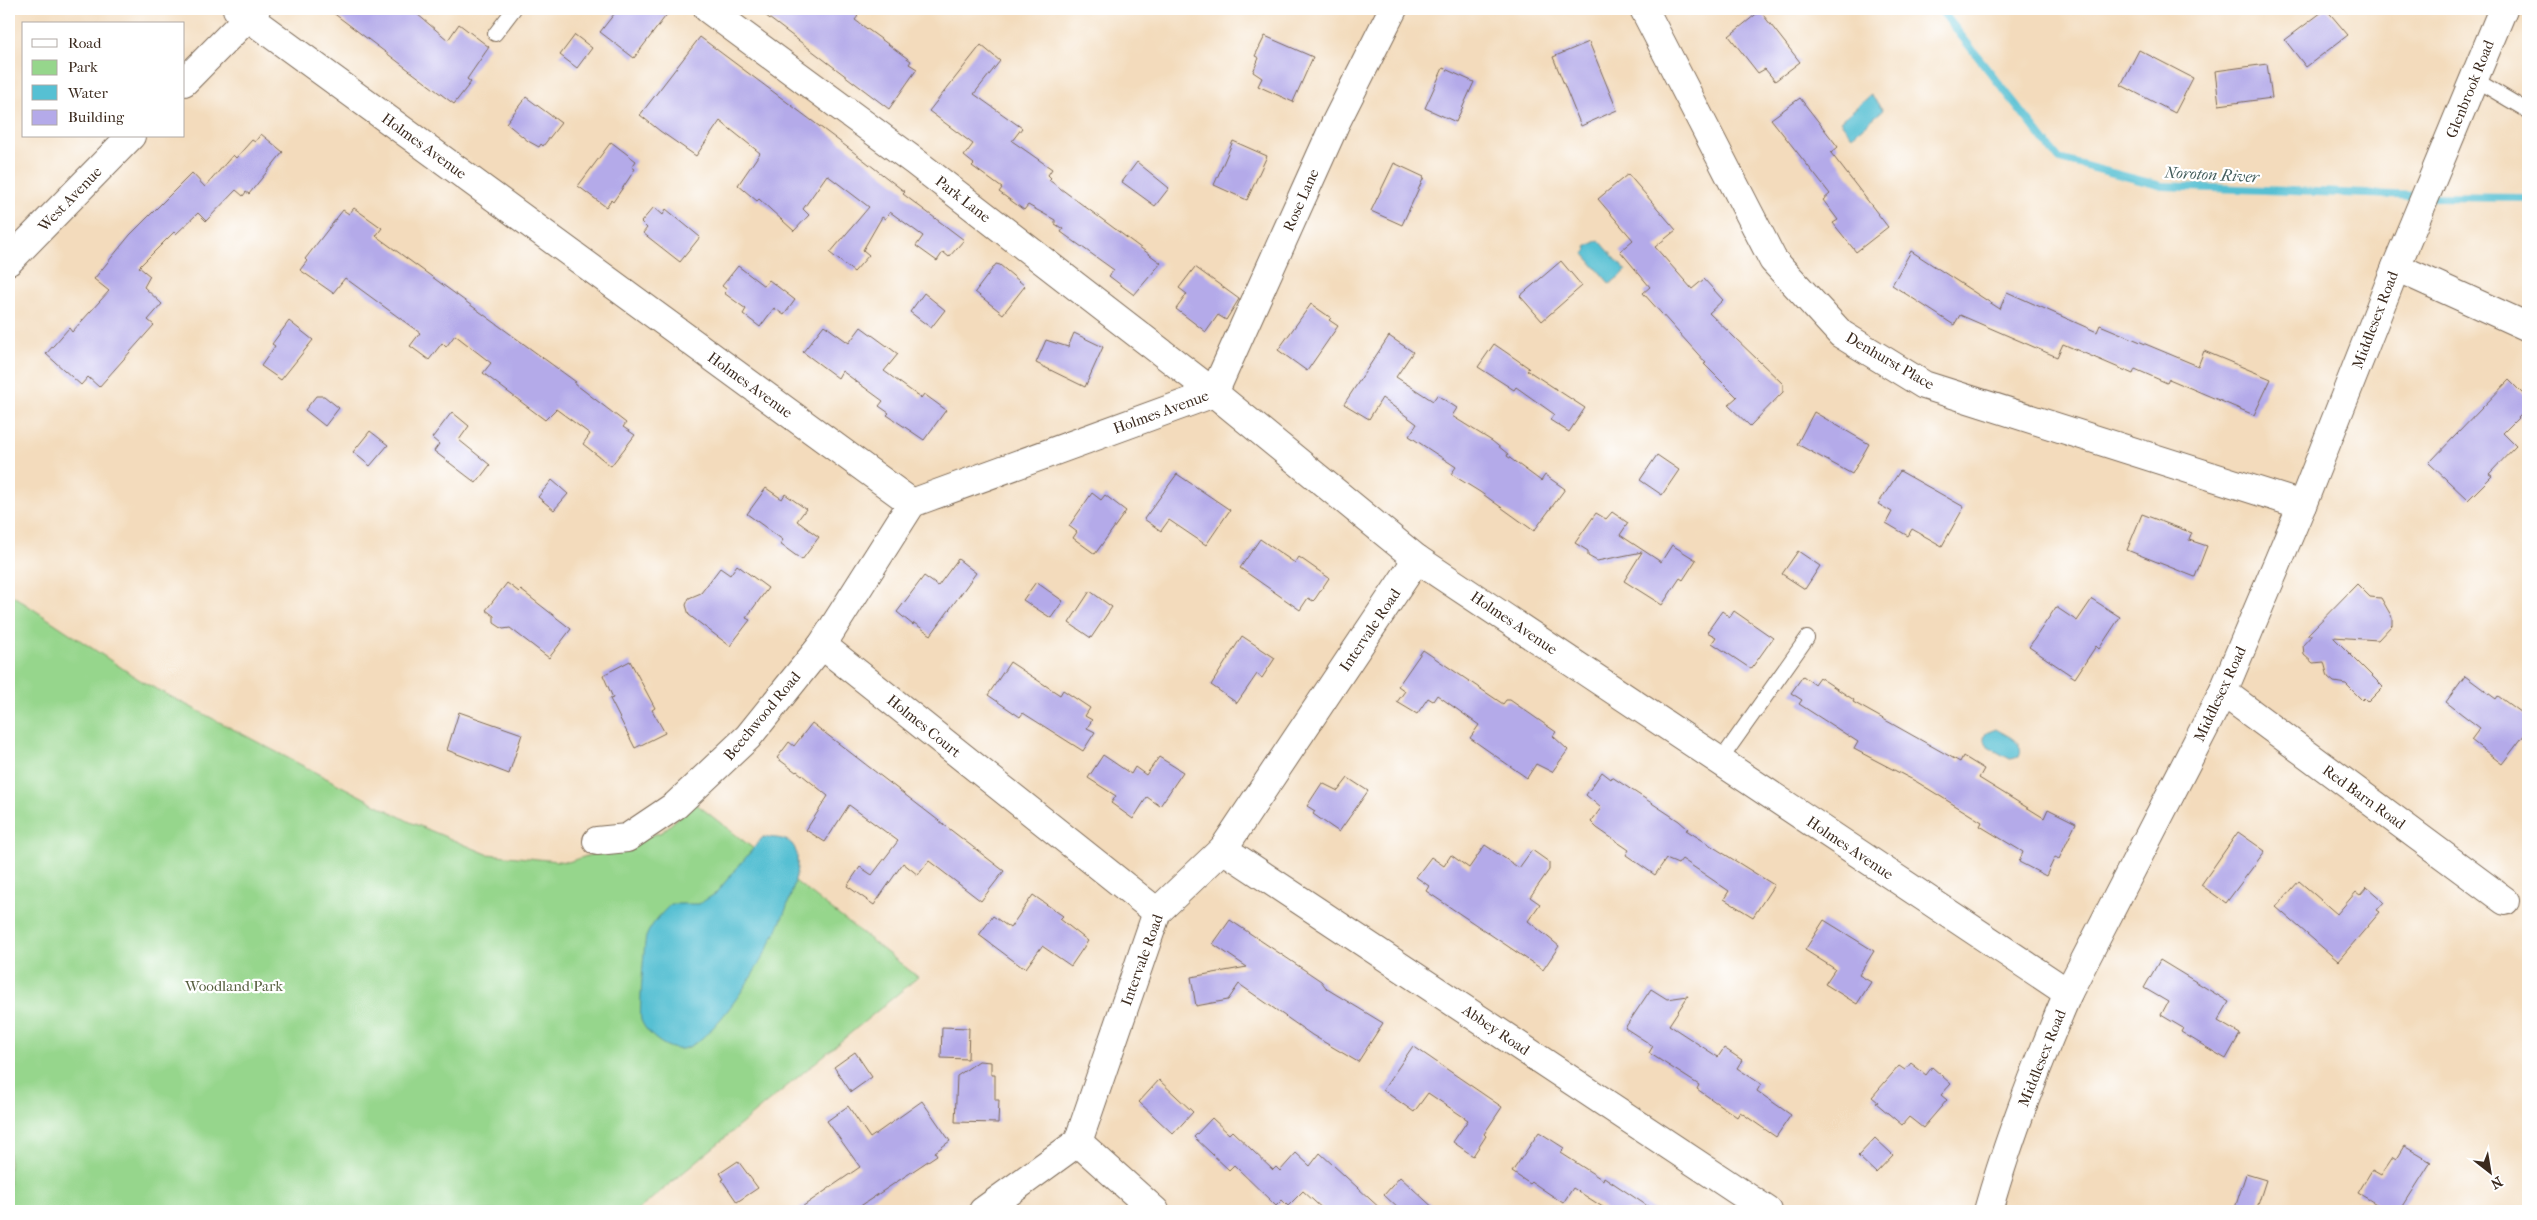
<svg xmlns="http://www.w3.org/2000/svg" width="2537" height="1220" font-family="'IM FELL French Canon',serif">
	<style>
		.green { fill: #96d68c; stroke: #688055 }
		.water { fill: #56c0d3; stroke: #487578 }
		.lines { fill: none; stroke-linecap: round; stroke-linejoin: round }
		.stream { stroke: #56c0d3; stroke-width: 8 }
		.building { fill: #b4aae9 }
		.lane-casing { stroke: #7b6855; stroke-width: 16 }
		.street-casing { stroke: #7b6855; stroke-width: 30 }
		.secondary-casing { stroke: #7b6855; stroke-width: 30 }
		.primary-casing { stroke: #7b6855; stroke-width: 30 }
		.lane { stroke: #fff; stroke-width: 14 }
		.street { stroke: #fff; stroke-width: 28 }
		.secondary { stroke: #fff; stroke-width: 28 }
		.primary { stroke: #fff; stroke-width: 28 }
		.labels { text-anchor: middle; stroke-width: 4.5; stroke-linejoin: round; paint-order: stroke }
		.street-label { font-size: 15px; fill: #3b2a1e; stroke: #fff }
		.park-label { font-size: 15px; fill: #565e3f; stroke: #fff }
		.water-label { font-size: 16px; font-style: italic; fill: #445e5d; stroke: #fff }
	</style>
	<rect width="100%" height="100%" fill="#fff"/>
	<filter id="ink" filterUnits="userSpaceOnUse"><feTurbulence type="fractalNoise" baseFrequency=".02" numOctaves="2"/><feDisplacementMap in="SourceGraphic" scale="10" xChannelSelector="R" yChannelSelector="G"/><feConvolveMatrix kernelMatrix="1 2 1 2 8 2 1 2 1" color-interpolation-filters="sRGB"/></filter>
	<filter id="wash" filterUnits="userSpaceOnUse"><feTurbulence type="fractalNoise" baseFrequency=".0096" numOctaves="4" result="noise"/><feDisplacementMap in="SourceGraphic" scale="20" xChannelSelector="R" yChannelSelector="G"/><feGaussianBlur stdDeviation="1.12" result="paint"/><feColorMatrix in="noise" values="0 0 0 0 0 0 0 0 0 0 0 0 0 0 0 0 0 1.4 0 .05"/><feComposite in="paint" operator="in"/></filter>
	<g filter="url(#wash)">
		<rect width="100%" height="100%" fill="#f3dbbc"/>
		<polygon class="green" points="9,593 143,682 410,822 487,854 568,862 662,832 695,803 918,977 637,1211 9,1211"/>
		<g class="water">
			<polygon points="1871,95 1883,110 1852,136 1840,121"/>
			<polygon points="1599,240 1626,271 1610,284 1584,254 1587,250 1586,247"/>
			<path d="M1996 729C2007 736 2026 742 2019 757L2010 759 1988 747 1984 738 1986 733Z"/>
			<path d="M763 837C772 838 785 837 792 844 821 877 722 1044 682 1049 667 1051 646 1034 641 1020 639 1014 644 944 646 937 651 924 661 914 671 904H699L715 894Z"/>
		</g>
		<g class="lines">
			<g class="stream">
				<polyline points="1940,9 2059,159 2162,186 2419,196"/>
				<polyline points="2430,197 2528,198"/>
			</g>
		</g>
		<g id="blocks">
			<g class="building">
				<polygon points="328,9 411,9 448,40 459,24 489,47 467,79 471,82 454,104"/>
				<polygon points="618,9 671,9 634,58 600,32"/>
				<polygon points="757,9 848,9 858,16 855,20 911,61 909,64 917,69 889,109"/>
				<polygon points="2326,9 2348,35 2306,67 2285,40"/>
				<polygon points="1760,11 1800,62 1775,81 1765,69 1758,73 1729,36"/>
				<polygon points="575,35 592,48 577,68 560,55"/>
				<polygon points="1265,36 1313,57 1293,102 1258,86 1262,78 1253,72 1259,58 1255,56"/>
				<polygon points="700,37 847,147 905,192 903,194 964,240 949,257 943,252 937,261 916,246 923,236 890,212 885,219 882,217 863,250 869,255 854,272 830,253 869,207 827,175 803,209 809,215 794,231 759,199 757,201 738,185 760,153 720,121 696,156 660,131 640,115"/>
				<polygon points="1589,42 1617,110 1581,126 1553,57"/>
				<polygon points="981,45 1000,61 974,94 1022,128 1012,141 1052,169 1048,175 1051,178 1049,180 1161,263 1134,295 1109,276 1114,270 1061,232 1063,229 1055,224 1055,220 1028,205 1024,210 999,192 1002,188 972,166 974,164 964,156 973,144 929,111"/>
				<polygon points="2139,50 2193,78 2175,113 2121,85"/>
				<polygon points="2267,64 2272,98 2219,105 2215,71"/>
				<polygon points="1443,68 1474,82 1456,122 1425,108"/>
				<polygon points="526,97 561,123 543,146 541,144 539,147 528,141 506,123"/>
				<polygon points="1800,98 1838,147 1831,153 1888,227 1856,252 1833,223 1838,220 1823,200 1830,194 1771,119"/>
				<polygon points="261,134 283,152 249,194 246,192 243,196 236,190 206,221 198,213 176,234 174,232 139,267 150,276 144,287 162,304 148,320 154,325 99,387 88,377 81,385 46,354 69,328 72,332 109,291 94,279 130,235 192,173 205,187 233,155 236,158 252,140 255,142"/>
				<polygon points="1233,141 1267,156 1247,200 1214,185"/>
				<polygon points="611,142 636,161 632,167 635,169 628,180 613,202 611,200 606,207 578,186"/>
				<polygon points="1137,162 1169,188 1155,206 1122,182"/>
				<polygon points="1394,163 1424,177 1402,225 1371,211"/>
				<polygon points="1628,174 1676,230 1655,247 1692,289 1704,279 1723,300 1709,313 1783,384 1783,392 1750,426 1728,405 1737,397 1704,364 1706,363 1643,293 1650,287 1620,251 1633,240 1598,199"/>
				<polygon points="654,207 663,215 666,209 700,237 680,262 643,233 647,228 641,222"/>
				<polygon points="354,208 382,228 376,236 576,382 574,383 626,423 623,427 635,435 611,466 583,444 590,434 556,409 545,420 483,373 491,363 455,335 446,347 442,343 429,360 410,346 420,333 345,278 333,293 300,270 307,261 305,259 343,210 349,214"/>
				<polygon points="1911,251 2000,309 2007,292 2097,332 2100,325 2198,366 2204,351 2271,379 2254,415 2169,379 2167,383 2135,369 2133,374 2063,344 2057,357 1960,315 1954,325 1892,285"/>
				<polygon points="1561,261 1582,286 1542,321 1520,296"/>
				<polygon points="996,264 1000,265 1025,286 1003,314 975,292"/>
				<polygon points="738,266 764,286 769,280 795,300 784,315 774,308 760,327 743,314 746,309 724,293 727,290 722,286"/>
				<polygon points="1195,267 1239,299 1226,320 1218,315 1206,332 1176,309 1187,294 1179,288"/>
				<polygon points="924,293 945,310 931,328 910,312"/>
				<polygon points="1311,304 1331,318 1329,320 1338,326 1307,371 1278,350"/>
				<polygon points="289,321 313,340 281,380 261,366 275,346 272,344"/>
				<polygon points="824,325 849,343 861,327 898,354 884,371 921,398 924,394 946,410 924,440 887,415 889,413 879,406 883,401 842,371 838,378 803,352"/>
				<polygon points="1074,333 1103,347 1085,387 1036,363 1046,340 1068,347"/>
				<polygon points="1389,336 1413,352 1396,377 1433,401 1437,395 1457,408 1452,416 1492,441 1508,454 1507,456 1541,481 1545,475 1565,489 1534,531 1480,492 1451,474 1456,467 1409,436 1417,424 1382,398 1369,419 1344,404"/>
				<polygon points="1494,344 1529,368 1527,370 1585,408 1569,432 1550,420 1554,414 1516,387 1514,390 1478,367"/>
				<polygon points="2509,380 2528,399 2528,408 2503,433 2516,446 2489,474 2492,476 2468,500 2429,463"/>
				<polygon points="316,396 324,396 339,408 325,426 305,410"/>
				<polygon points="452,412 469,426 459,440 490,465 476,483 434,451 439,444 432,438"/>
				<polygon points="1814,412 1869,444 1852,474 1797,444"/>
				<polygon points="370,431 388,445 370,466 353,452"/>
				<polygon points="1657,455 1679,470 1662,495 1640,480"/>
				<polygon points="1900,471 1964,507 1942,546 1912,529 1908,536 1886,523 1892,512 1878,504"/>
				<polygon points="1177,474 1230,510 1206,545 1169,520 1161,531 1144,519"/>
				<polygon points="552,480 568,494 554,510 538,497"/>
				<polygon points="766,488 782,499 785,494 806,509 797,521 819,537 802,560 780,544 783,540 747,514"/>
				<polygon points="1092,493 1101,500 1105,495 1126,511 1095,554 1073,538 1077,532 1069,526"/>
				<polygon points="1612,512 1628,523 1620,535 1661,562 1672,545 1696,560 1683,580 1680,578 1662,605 1624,581 1642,552 1597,561 1588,556 1588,551 1575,543 1596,513 1606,519"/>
				<polygon points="2142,514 2192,533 2189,540 2207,546 2195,577 2127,550"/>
				<polygon points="1260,539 1295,563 1299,557 1329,578 1315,599 1313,601 1308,598 1300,610 1240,568"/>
				<polygon points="1798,551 1820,566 1805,589 1782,574"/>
				<polygon points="958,559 976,573 931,635 914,623 913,625 897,612 924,576 938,586"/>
				<polygon points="737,565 768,588 746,618 750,620 730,646 689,615 686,605 689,598 701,593 720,568 730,575"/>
				<polygon points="1036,582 1063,601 1051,618 1023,600"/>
				<polygon points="507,583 519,592 521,590 571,629 549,658 510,628 503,629 494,623 494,616 486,610"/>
				<polygon points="2357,584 2370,597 2381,598 2392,617 2392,625 2378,640 2333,637 2383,687 2368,702 2364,698 2362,700 2346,684 2334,682 2328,677 2324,662 2313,663 2304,655 2303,645 2312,635 2307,635"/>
				<polygon points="1090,591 1112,607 1091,638 1069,623"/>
				<polygon points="2092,599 2120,617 2099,649 2096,646 2075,678 2029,647 2056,607 2077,621"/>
				<polygon points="1722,611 1730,617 1734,611 1773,638 1751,669 1712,643 1716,637 1707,632"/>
				<polygon points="1242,636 1275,658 1262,678 1257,674 1237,703 1211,685"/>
				<polygon points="1423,650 1503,704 1506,700 1510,700 1556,732 1553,736 1568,750 1552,772 1536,764 1527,778 1470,738 1479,725 1437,695 1433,701 1428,698 1417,714 1397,702 1405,691 1398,686"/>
				<polygon points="630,661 655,708 652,710 665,733 635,748 610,699 613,698 603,675"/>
				<polygon points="1010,662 1060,695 1063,690 1090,708 1085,716 1092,720 1087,728 1095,732 1083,751 1023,713 1020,717 988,695"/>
				<polygon points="1803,676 1814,684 1819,677 1854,700 1853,702 1960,762 1963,756 1984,769 1979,778 2044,818 2048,809 2076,823 2059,859 2055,857 2046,876 2019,862 2023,852 1980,826 1982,822 1917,782 1854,749 1858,742 1799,704 1802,700 1791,693"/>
				<polygon points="2465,676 2496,699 2498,696 2528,718 2528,730 2502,764 2471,740 2480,728 2446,702"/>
				<polygon points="459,712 522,734 509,774 447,750"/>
				<polygon points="812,723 1004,871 981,901 929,861 918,875 903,863 874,905 847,886 860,867 872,875 898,841 849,805 825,842 806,830 828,796 797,771 796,772 777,758 789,742 794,746"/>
				<polygon points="1103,755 1131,774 1135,767 1146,775 1159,757 1183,772 1160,806 1147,797 1133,819 1111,803 1116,796 1088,778"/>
				<polygon points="1602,772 1611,779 1612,777 1679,821 1688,829 1686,830 1774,885 1753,917 1724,899 1729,891 1682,859 1678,864 1666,859 1655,875 1626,855 1629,850 1597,828 1591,822 1601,808 1586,795"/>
				<polygon points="1348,778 1368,791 1339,832 1313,814 1315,811 1307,806 1322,783 1338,791"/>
				<polygon points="2238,832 2265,851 2226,903 2201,885"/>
				<polygon points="1485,845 1519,868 1532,850 1549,862 1549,870 1530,897 1540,904 1528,921 1559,946 1543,970 1426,891 1429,886 1416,877 1431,857 1444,866 1451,855 1469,868"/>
				<polygon points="2299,881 2337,914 2356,892 2360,895 2367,887 2384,902 2377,910 2380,912 2338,961 2276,907"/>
				<polygon points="1033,895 1063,916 1060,919 1088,941 1071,966 1042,946 1026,968 1024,966 1022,967 979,935 993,916 1010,928"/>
				<polygon points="1230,920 1321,981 1327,989 1383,1023 1358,1062 1312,1035 1239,984 1228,1000 1196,1006 1191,977 1247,967 1213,944"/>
				<polygon points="1824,920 1874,951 1859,975 1871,982 1857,1004 1825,984 1835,969 1805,950"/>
				<polygon points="2160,960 2229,1002 2218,1021 2240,1034 2226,1059 2181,1032 2183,1028 2161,1015 2168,1002 2144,988"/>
				<polygon points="1651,989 1667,999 1688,996 1669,1025 1718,1057 1724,1048 1742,1060 1737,1068 1761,1084 1757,1091 1791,1115 1776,1137 1740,1112 1737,1117 1697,1089 1699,1085 1649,1053 1653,1046 1625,1028"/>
				<polygon points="942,1027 969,1028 968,1059 941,1058"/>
				<polygon points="1413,1046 1502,1107 1484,1134 1486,1136 1473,1156 1453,1142 1468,1120 1428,1093 1414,1112 1383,1090"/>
				<polygon points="855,1052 872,1077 851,1092 834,1067"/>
				<polygon points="979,1061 991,1062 991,1075 995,1075 995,1100 999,1100 998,1123 955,1122 957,1076"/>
				<polygon points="1911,1063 1926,1075 1932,1067 1951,1084 1941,1095 1947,1100 1923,1128 1909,1117 1902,1125 1876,1103 1878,1102 1872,1097 1899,1066 1905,1070"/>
				<polygon points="1159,1080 1193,1112 1173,1134 1139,1102"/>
				<polygon points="922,1101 950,1141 935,1152 937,1155 853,1211 796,1211 860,1167 827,1121 848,1106 870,1138"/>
				<polygon points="1212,1118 1229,1134 1232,1131 1273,1170 1276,1167 1280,1171 1296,1153 1310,1166 1320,1153 1383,1211 1325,1211 1303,1191 1288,1206 1282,1200 1276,1206 1234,1165 1229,1170 1194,1137"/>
				<polygon points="1539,1132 1564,1148 1561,1153 1603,1180 1604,1177 1655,1211 1609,1211 1573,1188 1563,1203 1532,1182 1530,1184 1512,1172"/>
				<polygon points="1875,1138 1893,1155 1876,1173 1858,1156"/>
				<polygon points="2404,1146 2431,1162 2400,1211 2388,1211 2358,1193 2372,1170 2381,1175 2393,1157 2396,1159"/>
				<polygon points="738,1161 758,1188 737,1202 722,1180 724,1179 720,1173"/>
				<polygon points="2246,1174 2266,1180 2256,1211 2234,1211"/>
				<polygon points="1400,1177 1437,1211 1401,1211 1384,1195"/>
			</g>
		</g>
	</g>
	<g filter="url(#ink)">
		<use href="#blocks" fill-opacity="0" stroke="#7b6855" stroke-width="1"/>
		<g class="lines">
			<g class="lane-casing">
				<g id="lane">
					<polyline points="495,34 514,9"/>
					<polyline points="2474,79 2528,111"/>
					<polyline points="1720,761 1807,638"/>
				</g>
			</g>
			<g class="street-casing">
				<g id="street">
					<polyline points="237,9 912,503 1214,393 1417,559 2068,993"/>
					<polyline points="708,9 914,161 1214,393 1335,124 1393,9"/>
					<polyline points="1644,9 1773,260 1841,334 1924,385 2302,505"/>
					<polyline points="2396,267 2528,327"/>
					<polyline points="822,645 1157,912"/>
					<polyline points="2223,692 2505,901"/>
					<polyline points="597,841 627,838 676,805 748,737 822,645 912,503"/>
					<polyline points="1223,849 1768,1211"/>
					<polyline points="1078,1142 1155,1211"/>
					<polyline points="983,1211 1078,1142 1157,912 1223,849 1417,559"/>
				</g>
			</g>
			<g class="secondary-casing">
				<g id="secondary">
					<polyline points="184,82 256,9"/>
					<polyline points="9,261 131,136"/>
				</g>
			</g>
			<g class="primary-casing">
				<path id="primary" d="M1988 1211C2009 1136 2037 1065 2068 993L2223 692 2302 505 2396 267 2503 9"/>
			</g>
			<use href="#lane" class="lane"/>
			<use href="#street" class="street"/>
			<use href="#secondary" class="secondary"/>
			<use href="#primary" class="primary"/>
		</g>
	</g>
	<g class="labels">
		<g class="street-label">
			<text transform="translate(2470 89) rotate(-68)" y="5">Glenbrook Road</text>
			<text transform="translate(424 146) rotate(36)" y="5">Holmes Avenue</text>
			<text transform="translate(70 199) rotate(-46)" y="5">West Avenue</text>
			<text transform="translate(963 199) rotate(38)" y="5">Park Lane</text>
			<text transform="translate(1301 200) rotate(-66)" y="5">Rose Lane</text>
			<text transform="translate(2375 320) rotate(-69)" y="5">Middlesex Road</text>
			<text transform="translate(1890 361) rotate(30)" y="5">Denhurst Place</text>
			<text transform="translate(750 385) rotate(36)" y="5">Holmes Avenue</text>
			<text transform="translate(1161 412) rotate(-20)" y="5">Holmes Avenue</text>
			<text transform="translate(1514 623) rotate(34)" y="5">Holmes Avenue</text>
			<text transform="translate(1370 630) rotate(-56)" y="5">Intervale Road</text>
			<text transform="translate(2220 694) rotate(-65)" y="5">Middlesex Road</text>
			<text transform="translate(762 716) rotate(-50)" y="5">Beechwood Road</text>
			<text transform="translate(924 726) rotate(39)" y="5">Holmes Court</text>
			<text transform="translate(2364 797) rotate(36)" y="5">Red Barn Road</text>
			<text transform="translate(1850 848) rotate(34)" y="5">Holmes Avenue</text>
			<text transform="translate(1142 960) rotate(-70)" y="5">Intervale Road</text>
			<text transform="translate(1496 1030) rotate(34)" y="5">Abbey Road</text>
			<text transform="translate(2042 1058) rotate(-68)" y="5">Middlesex Road</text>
		</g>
		<g class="park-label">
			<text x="234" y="991">Woodland Park</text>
		</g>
		<g class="water-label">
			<text transform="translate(2212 174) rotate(3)" y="6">Noroton River</text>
		</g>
	</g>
	<rect width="2537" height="1220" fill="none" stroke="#fff" stroke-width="30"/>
	<rect x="22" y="22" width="162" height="115" fill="#ffffff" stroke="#b1aaa5"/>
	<rect x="32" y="39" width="25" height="8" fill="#ffffff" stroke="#b1aaa5"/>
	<text x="68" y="48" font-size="15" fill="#3b2a1e">Road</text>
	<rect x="32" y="60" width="25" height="15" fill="#96d68c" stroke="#b1aaa5"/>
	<text x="68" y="72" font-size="15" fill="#3b2a1e">Park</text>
	<rect x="32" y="85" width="25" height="15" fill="#56c0d3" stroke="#b1aaa5"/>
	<text x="68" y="98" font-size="15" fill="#3b2a1e">Water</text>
	<rect x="32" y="110" width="25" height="15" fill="#b4aae9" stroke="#b1aaa5"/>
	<text x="68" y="122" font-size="15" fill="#3b2a1e">Building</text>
	<g transform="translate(2490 1172) rotate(149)" stroke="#ffffff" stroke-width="4" paint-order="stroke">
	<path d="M0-4L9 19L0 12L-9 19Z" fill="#3b2a1e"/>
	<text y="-8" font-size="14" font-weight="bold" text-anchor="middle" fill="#3b2a1e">N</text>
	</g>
</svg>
